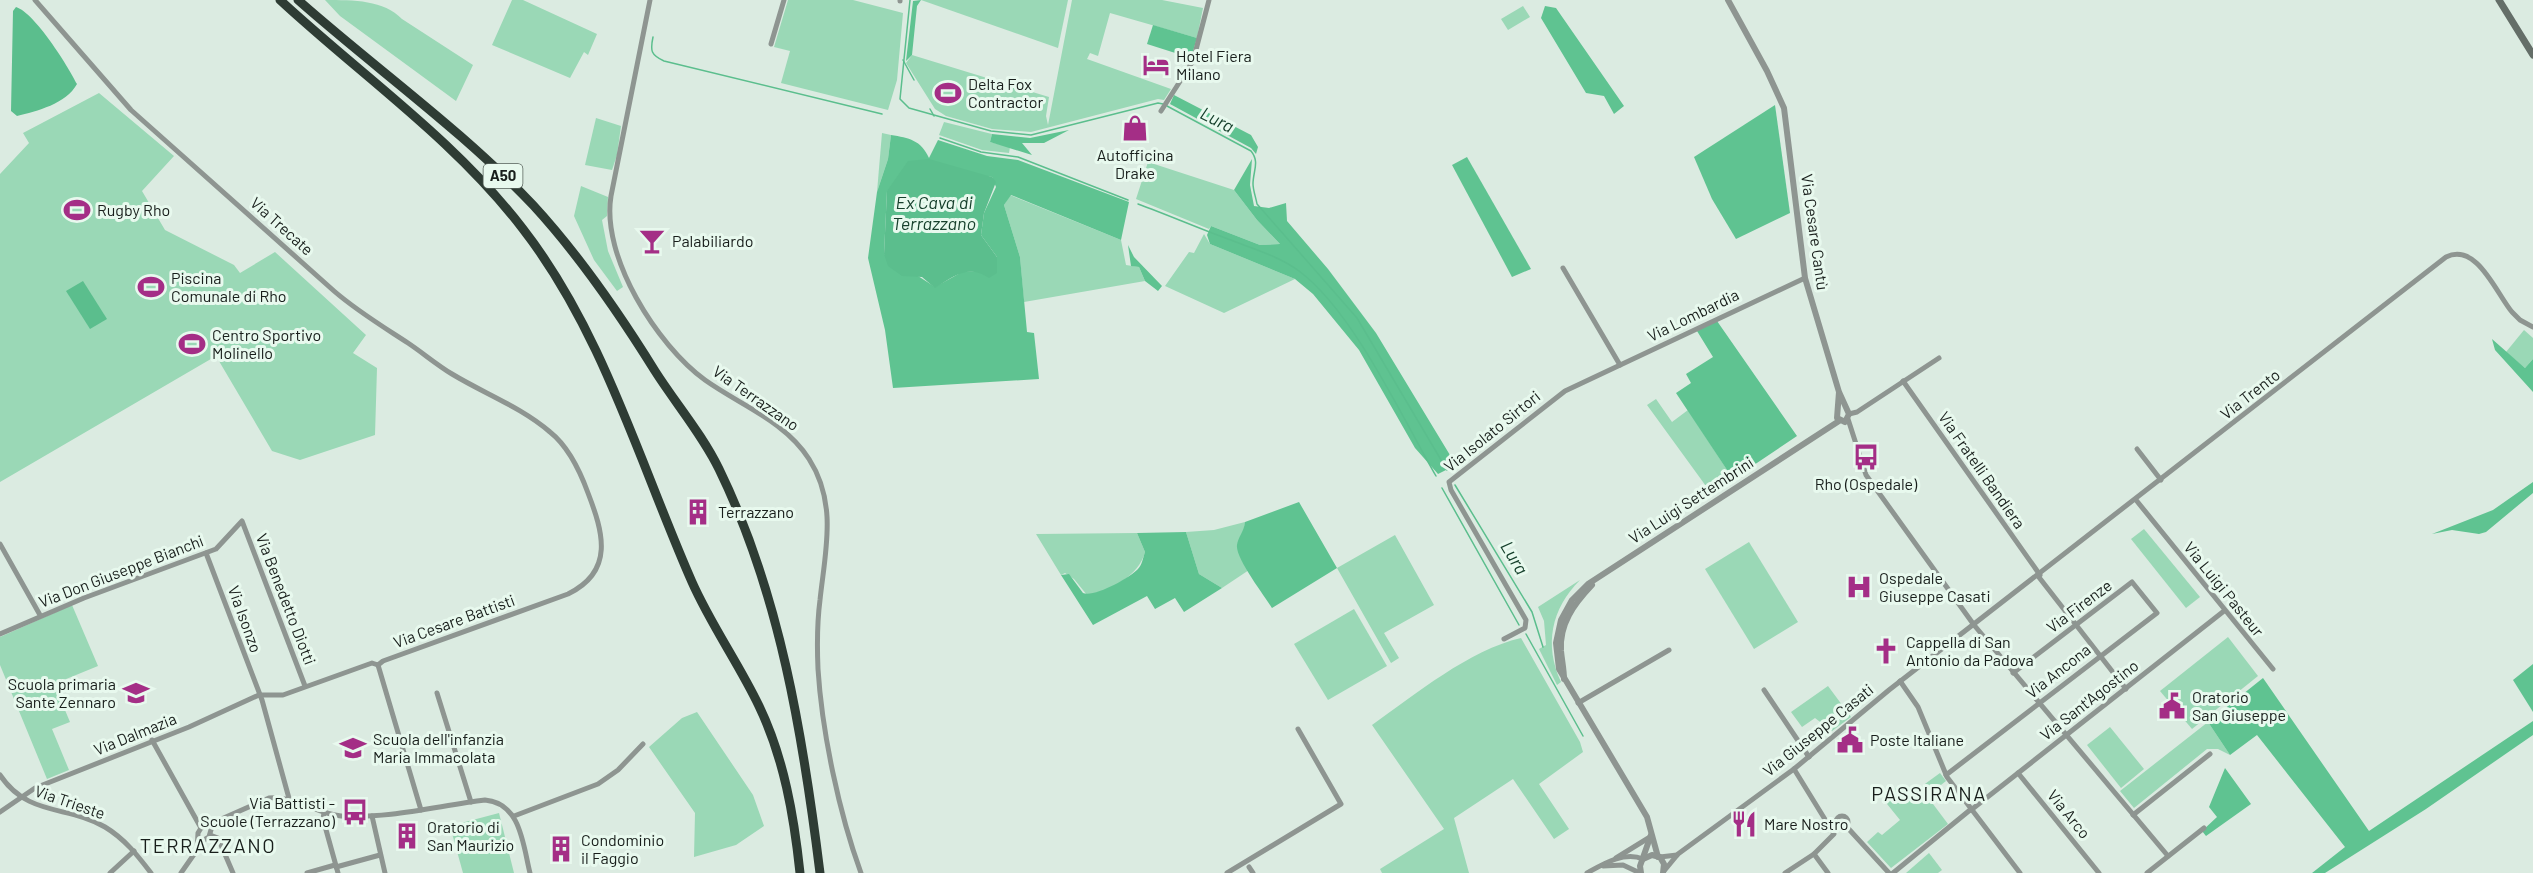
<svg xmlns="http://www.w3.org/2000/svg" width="2533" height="873" font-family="Barlow,sans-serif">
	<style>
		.green { fill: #9ad8b6 }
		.forest { fill: #5fc391; fill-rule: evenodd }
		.water { fill: #5bbe8d }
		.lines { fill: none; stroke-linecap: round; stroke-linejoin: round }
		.stream { stroke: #5bbe8d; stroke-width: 1.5 }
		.minor { stroke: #8e9591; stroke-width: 5 }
		.tertiary { stroke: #8e9591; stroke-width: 6 }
		.secondary { stroke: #646e68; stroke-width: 7 }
		.motorway { stroke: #2e3c34; stroke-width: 9 }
		.labels { text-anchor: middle; stroke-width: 6; stroke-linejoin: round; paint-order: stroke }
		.shield { fill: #e8f9ee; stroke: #56605a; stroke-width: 1.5 }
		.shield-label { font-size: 15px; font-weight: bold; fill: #181e1b }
		.poi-label { font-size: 16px; fill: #181e1b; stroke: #e8f9ee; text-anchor: start }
		.street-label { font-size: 16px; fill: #181e1b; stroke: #e8f9ee }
		.water-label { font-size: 18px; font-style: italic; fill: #16402c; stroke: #e8f9ee }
		.quarter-label { font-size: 20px; letter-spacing: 1.5px; fill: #181e1b; stroke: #e8f9ee }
	</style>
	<rect width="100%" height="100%" fill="#dbebe1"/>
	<g class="green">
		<path d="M325 0C354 0 384 0 402 19L473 65 456 101 340 16Z"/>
		<polygon points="512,0 523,0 597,34 588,55 584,52 570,78 492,45"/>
		<polygon points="788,0 853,0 903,13 897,80 888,110 781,83 790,51 774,47"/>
		<polygon points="921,0 1068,0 1058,48"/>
		<polygon points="1072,0 1162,0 1203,8 1197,38 1110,13 1098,56 1090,53 1087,59 1171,89 1164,100 1158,99 1031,132 992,129 946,116 935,109 906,63 912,55 1049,97 1046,116 1048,125"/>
		<polygon points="1523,6 1530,17 1508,30 1501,19"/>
		<polygon points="99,93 174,156 142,191 165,230 234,265 240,273 275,252 366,335 353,353 377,368 375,435 300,460 272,451 216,356 0,482 0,174 29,143 23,133"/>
		<polygon points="596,118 621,126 617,155 612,170 585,165"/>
		<polygon points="944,122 992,134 990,142 1010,147 1009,153 982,150 939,135"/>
		<polygon points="882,133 891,135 888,159 877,192"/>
		<polygon points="1148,162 1234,190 1257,220 1280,244 1260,245 1211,226 1209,229 1136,199"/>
		<polygon points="581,186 608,197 607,216 602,220 608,251 623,287 617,291 594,260 574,216"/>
		<polygon points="1010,195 1121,240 1126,265 1139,267 1145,281 1024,302 1020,257 1004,205"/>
		<polygon points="1204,234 1210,244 1295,279 1224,313 1165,286 1189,252 1194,253"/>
		<polygon points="2524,330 2533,338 2533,359 2525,368 2506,352"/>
		<polygon points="1656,399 1672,422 1688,410 1733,479 1711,493 1647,405"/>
		<polygon points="1245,522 1242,561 1249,570 1222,588 1199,574 1186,532 1214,530"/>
		<polygon points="2144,529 2200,597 2186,608 2131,539"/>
		<path d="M1137 533 1145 552C1139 576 1110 591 1087 595L1074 579 1065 573 1061 575 1036 534Z"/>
		<polygon points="1395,535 1434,605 1384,633 1399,658 1391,663 1337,568"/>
		<polygon points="1749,542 1798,622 1754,649 1705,569"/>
		<path d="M1580 580C1551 609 1544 645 1561 682L1557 685 1539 649 1546 645 1544 621 1538 607Z"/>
		<polygon points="72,605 98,666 54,684 70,722 52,729 69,770 47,779 0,665 0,637"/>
		<polygon points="1354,609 1387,666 1328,700 1294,644"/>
		<polygon points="2228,637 2258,676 2192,729 2160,691"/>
		<path d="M1521 638 1580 742 1583 752 1539 784 1569 829 1554 839 1513 779 1454 818 1469 873H1382L1380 869 1444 829 1372 725C1416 694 1469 650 1521 638Z"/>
		<polygon points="1828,686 1851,717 1832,731 1815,718 1802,727 1791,712"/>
		<polygon points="697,712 753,795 764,826 736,845 694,857 695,813 649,747 682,718"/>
		<polygon points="2208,722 2230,755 2218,749 2207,749 2134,808 2120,791"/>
		<polygon points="2110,727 2144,769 2121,788 2087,745"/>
		<polygon points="1940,773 1946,781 1927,796 1948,824 1891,868 1867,842 1878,832 1882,835 1900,820 1883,799 1898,786 1907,797"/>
		<polygon points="499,813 514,873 463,873 450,826"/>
		<polygon points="1929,853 1942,870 1938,873 1906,873"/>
	</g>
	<g class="forest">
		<polygon points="921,0 917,6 912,55 906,61 913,1"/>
		<polygon points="1545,6 1556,8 1624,106 1614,114 1604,96 1586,93 1541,18"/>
		<polygon points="1153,25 1197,38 1191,58 1147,44"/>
		<polygon points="1174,95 1251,135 1258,147 1256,154 1251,148 1170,104"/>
		<polygon points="1775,105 1790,213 1736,239 1712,199 1694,157"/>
		<polygon points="1069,130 1044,143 1022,143 1032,155 990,142 992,134 1030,138"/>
		<path d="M891 135C909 138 921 140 929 158L938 140 987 156 1018 160 1129 202 1121 240 1011 195 1004 205 1020 257 1027 332 1034 333 1039 379 893 388 885 330 868 258 877 192 888 159ZM977 175 992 177 996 187 984 213 981 235 997 257 979 271 962 272 935 287 884 254 887 191Z"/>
		<polygon points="1467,157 1531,269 1512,277 1452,165"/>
		<polygon points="1252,159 1250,185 1254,206 1269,208 1286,203 1287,221 1328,269 1376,333 1456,465 1438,474 1415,448 1359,350 1313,294 1295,279 1210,244 1207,235 1211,226 1260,245 1280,244 1257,220 1234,190"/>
		<polygon points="1128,245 1134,257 1162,286 1158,291 1145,281 1139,267 1131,266"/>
		<polygon points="1717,321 1797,436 1733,479 1676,393 1691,383 1686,374 1713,357 1697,331"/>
		<polygon points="2492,339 2525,368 2533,359 2533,392 2495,350"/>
		<polygon points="2533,482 2533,493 2486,532 2479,534 2452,530 2432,534 2493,510"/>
		<path d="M1299 502 1337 568 1272 608C1264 595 1235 558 1237 545 1238 537 1244 532 1245 522Z"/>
		<path d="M1186 532 1199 574 1222 588 1184 612 1175 598 1155 609 1147 596 1093 625 1061 575 1069 574 1083 593C1093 598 1130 578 1138 569 1142 565 1143 558 1145 552L1137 533Z"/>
		<polygon points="2533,664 2533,712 2513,680"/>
		<polygon points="2263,678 2369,831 2533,721 2533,735 2426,809 2325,873 2312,873 2345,847 2257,735 2230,755 2208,722"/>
		<polygon points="2225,768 2251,804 2206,836 2202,831 2217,817 2209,807"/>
	</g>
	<g class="water">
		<path d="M16 7C35 13 68 66 77 84 66 104 37 111 17 116L11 111 13 11Z"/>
		<path d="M929 159 992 177 996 182 984 213 981 235 997 257V273L989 278C968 264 954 276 935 288L922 277 902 276 888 266 884 254 887 191 908 161Z"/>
		<polygon points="83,281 107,319 90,329 66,291"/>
	</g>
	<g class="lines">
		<g class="stream">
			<polyline points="910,0 900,99 909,108 991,131 1031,135 1158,103 1163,104"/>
			<path d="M653 37C650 51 651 55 664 61L882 114"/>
			<polyline points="903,60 914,80"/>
			<path d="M1167 106 1251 151C1260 162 1253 171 1253 184 1253 190 1256 198 1257 204L1357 318 1447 470"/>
			<polyline points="930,109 934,116"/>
			<polyline points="940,138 981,152 1018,157 1128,200"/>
			<path d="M1138 204C1168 215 1198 228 1228 239 1251 248 1279 256 1299 271 1353 311 1402 417 1436 476"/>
			<polyline points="1455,485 1532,612 1543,647"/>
			<polyline points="1442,488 1519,625"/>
			<polyline points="1526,634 1583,736"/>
		</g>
		<g class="minor">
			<path d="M35 0 131 110 334 291C357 311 382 326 408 343 423 353 437 365 452 374 485 394 521 407 550 432 569 447 580 471 588 493 603 532 615 571 568 594L383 661 378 665"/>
			<path d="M650 0 611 196C601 257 657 345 705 380 740 405 785 421 809 459 838 504 825 552 820 600 817 623 817 646 818 669 822 732 839 813 861 873"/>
			<polyline points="900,1 900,0"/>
			<polyline points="771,44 784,0"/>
			<polyline points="1161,111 1193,61 1209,0"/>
			<polyline points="1563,268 1620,365"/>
			<polyline points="1903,381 2040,575"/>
			<polyline points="1849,414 1857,412 1939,358"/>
			<polyline points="1848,419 1866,475 1974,625 2168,856"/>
			<polyline points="2137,449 2161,480"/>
			<polyline points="2136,500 2273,669"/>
			<polyline points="0,544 40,615"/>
			<polyline points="206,553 262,700 290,802"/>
			<polyline points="2038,576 2126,689"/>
			<polyline points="0,634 84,598 216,549 242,521 305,686"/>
			<polyline points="1504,639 1525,628 1526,620 1451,490 1449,482 1565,391 1805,278"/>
			<polyline points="378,665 421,810"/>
			<polyline points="1900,681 1918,707 1947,777 2020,873"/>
			<polyline points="1764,690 1809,757"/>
			<polyline points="437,693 471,802"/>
			<polyline points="259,695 283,695 372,663 378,665"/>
			<polyline points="1578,703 1669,650"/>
			<polyline points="152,740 201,828"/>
			<polyline points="2018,773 2099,873"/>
			<path d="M0 775C28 817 68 805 105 827 125 839 138 856 151 873"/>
			<polyline points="1946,775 2157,613 2132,582 2013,673"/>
			<polyline points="1971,810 2224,611"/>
			<polyline points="0,812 35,788 189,727 259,695"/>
			<polyline points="324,813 323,819 338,873"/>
			<polyline points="2133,815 2210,754"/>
			<polyline points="372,816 385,873"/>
			<polyline points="514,816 598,784 618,770 643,744"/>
			<circle cx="1842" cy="822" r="6"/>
			<polyline points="1846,826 1889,873"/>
			<polyline points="210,835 218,838 233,873"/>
			<path d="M197 851 198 833 201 828 269 798C293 795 317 814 341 816 389 819 437 806 485 800 521 803 523 845 530 873"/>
			<polyline points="1814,854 1828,873"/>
			<polyline points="1660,857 1677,855"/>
			<polyline points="1616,858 1650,837"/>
			<polyline points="1603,866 1623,865 1640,873"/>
			<polyline points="336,867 380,855"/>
			<polyline points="1249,867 1253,873"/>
			<path d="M1664 871 1678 854 1794 769 1889 690 2446 257C2477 242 2496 293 2512 312L2520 320 2533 327"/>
			<polyline points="110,873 134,851"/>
			<polyline points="181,873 204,840 209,837 212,826"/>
			<polyline points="307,873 335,865"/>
			<polyline points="1227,873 1341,804 1298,729"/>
			<path d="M1587 873C1603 864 1624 851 1643 859"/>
			<polyline points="1785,873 1814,854 1834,834 1794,769"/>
			<polyline points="1893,873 1970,810"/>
			<polyline points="2147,873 2204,828"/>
		</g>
		<g class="tertiary">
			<polyline points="1728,0 1767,71 1784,108 1805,278 1839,392 1849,414 1845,422 1837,418 1839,392"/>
			<path d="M1564 679C1564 670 1562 661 1561 651 1559 624 1574 604 1592 585"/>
			<polyline points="1658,857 1647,817 1559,669 1556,643 1561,620 1572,600 1588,584 1839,421"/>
			<polyline points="1643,859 1652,855 1660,857 1664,864 1663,873"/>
			<polyline points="1641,873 1640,866 1651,835"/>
		</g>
		<polyline class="secondary" points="2499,0 2533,55"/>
		<g class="motorway">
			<path d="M280 0C362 76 454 139 523 229 603 332 640 464 692 582 711 625 739 664 759 706 784 758 794 816 800 873"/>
			<path d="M298 0C376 69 462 130 533 205 580 256 619 313 655 371 676 404 702 434 719 469 780 594 803 736 820 873"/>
		</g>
	</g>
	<defs>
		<g id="hotel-bare" transform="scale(2.07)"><path d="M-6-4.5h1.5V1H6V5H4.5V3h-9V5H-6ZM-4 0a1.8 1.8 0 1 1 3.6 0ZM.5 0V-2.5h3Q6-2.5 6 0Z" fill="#a42e86" stroke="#e8f9ee" stroke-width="2.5" paint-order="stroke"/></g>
		<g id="stadium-bare" transform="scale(2.07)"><path d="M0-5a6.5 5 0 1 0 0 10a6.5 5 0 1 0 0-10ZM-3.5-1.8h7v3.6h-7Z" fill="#a42e86" stroke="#e8f9ee" stroke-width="2.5" paint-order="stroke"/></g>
		<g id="shop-bare" transform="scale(2.07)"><path d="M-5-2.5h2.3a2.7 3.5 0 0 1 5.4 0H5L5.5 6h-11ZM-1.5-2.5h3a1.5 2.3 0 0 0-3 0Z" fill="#a42e86" stroke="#e8f9ee" stroke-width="2.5" paint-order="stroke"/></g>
		<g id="bar-bare" transform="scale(2.07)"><path d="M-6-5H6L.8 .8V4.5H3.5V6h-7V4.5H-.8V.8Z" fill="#a42e86" stroke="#e8f9ee" stroke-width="2.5" paint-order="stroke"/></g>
		<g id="bus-bare" transform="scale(2.07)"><path d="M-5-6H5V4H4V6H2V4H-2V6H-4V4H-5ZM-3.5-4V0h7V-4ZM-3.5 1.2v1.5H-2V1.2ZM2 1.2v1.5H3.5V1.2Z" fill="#a42e86" stroke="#e8f9ee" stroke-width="2.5" paint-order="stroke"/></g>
		<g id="building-bare" transform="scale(2.07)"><path d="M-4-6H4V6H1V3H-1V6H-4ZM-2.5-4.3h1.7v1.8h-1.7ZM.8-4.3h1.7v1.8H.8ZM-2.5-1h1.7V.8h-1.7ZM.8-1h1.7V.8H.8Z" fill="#a42e86" stroke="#e8f9ee" stroke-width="2.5" paint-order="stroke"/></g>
		<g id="hospital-bare" transform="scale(2.07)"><path d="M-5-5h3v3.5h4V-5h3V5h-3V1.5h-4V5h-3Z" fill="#a42e86" stroke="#e8f9ee" stroke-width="2.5" paint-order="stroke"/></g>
		<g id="church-bare" transform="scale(2.07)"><path d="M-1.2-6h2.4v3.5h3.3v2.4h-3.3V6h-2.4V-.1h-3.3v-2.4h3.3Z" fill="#a42e86" stroke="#e8f9ee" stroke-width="2.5" paint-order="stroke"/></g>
		<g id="school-bare" transform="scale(2.07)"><path d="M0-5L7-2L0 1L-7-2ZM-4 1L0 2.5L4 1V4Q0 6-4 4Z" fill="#a42e86" stroke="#e8f9ee" stroke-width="2.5" paint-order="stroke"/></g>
		<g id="civic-bare" transform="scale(2.07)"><path d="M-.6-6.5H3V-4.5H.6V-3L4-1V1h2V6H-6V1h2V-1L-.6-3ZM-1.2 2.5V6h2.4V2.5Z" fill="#a42e86" stroke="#e8f9ee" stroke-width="2.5" paint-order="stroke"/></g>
		<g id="restaurant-bare" transform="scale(2.07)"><path d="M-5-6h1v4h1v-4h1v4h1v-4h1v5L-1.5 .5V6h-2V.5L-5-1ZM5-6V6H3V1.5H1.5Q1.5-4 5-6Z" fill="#a42e86" stroke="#e8f9ee" stroke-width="2.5" paint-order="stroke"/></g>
	</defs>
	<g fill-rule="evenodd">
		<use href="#hotel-bare" x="1156" y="65"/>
		<use href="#stadium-bare" x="948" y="93"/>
		<use href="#shop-bare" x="1135" y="128"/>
		<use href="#stadium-bare" x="77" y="210"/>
		<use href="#bar-bare" x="652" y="241"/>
		<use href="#stadium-bare" x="151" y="287"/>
		<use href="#stadium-bare" x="192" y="344"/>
		<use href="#bus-bare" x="1866" y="457"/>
		<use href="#building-bare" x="698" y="512"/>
		<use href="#hospital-bare" x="1859" y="587"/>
		<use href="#church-bare" x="1886" y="651"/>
		<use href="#school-bare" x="136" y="693"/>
		<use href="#civic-bare" x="2172" y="706"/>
		<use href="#civic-bare" x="1850" y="740"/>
		<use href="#school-bare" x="353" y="748"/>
		<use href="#bus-bare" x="355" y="812"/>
		<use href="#restaurant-bare" x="1744" y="824"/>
		<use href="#building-bare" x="407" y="836"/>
		<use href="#building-bare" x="561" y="849"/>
	</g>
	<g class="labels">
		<rect class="shield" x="483.5" y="164" width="39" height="24" rx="4.5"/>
		<g class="shield-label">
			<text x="503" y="181">A50</text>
		</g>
		<g class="poi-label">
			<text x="1176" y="62">Hotel Fiera<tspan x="1176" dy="18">Milano</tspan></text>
			<text x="968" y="90">Delta Fox<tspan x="968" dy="18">Contractor</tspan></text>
			<text x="1135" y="161" text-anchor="middle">Autofficina<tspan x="1135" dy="18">Drake</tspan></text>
			<text x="97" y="216">Rugby Rho</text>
			<text x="672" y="247">Palabiliardo</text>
			<text x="171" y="284">Piscina<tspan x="171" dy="18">Comunale di Rho</tspan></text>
			<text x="212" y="341">Centro Sportivo<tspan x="212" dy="18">Molinello</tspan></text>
			<text x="1866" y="490" text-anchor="middle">Rho (Ospedale)</text>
			<text x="718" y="518">Terrazzano</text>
			<text x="1879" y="584">Ospedale<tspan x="1879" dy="18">Giuseppe Casati</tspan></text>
			<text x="1906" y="648">Cappella di San<tspan x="1906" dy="18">Antonio da Padova</tspan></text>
			<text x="116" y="690" text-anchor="end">Scuola primaria<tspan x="116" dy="18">Sante Zennaro</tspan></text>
			<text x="2192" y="703">Oratorio<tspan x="2192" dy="18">San Giuseppe</tspan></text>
			<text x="373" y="745">Scuola dell'infanzia<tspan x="373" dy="18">Maria Immacolata</tspan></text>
			<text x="1870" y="746">Poste Italiane</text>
			<text x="335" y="809" text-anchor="end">Via Battisti -<tspan x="335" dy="18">Scuole (Terrazzano)</tspan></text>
			<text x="1764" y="830">Mare Nostro</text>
			<text x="427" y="833">Oratorio di<tspan x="427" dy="18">San Maurizio</tspan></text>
			<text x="581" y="846">Condominio<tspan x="581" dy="18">il Faggio</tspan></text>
		</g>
		<g class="street-label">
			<text transform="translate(282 226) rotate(42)" y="6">Via Trecate</text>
			<text transform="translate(1815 232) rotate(82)" y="6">Via Cesare Cantù</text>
			<text transform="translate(1693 315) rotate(-26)" y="6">Via Lombardia</text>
			<text transform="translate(2250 394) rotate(-38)" y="6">Via Trento</text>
			<text transform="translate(756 398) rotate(35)" y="6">Via Terrazzano</text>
			<text transform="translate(1492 431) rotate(-39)" y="6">Via Isolato Sirtori</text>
			<text transform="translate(1982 470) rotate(55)" y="6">Via Fratelli Bandiera</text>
			<text transform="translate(1691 500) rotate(-33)" y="6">Via Luigi Settembrini</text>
			<text transform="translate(121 571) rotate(-21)" y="6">Via Don Giuseppe Bianchi</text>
			<text transform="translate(2224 589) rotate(51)" y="6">Via Luigi Pasteur</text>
			<text transform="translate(286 599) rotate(69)" y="6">Via Benedetto Diotti</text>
			<text transform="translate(2079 606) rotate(-37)" y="6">Via Firenze</text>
			<text transform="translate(245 619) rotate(70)" y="6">Via Isonzo</text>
			<text transform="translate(454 621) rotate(-20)" y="6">Via Cesare Battisti</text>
			<text transform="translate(2058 671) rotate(-38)" y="6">Via Ancona</text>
			<text transform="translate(2089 700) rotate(-38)" y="6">Via Sant'Agostino</text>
			<text transform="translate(1818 730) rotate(-39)" y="6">Via Giuseppe Casati</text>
			<text transform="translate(135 734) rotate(-22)" y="6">Via Dalmazia</text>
			<text transform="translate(70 802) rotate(19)" y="6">Via Trieste</text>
			<text transform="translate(2069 814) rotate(51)" y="6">Via Arco</text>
		</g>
		<g class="water-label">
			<text transform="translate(1217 120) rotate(27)" y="6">Lura</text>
			<text x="934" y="209">Ex Cava di<tspan x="934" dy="21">Terrazzano</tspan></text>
			<text transform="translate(1514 558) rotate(59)" y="6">Lura</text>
		</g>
		<g class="quarter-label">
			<text x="1929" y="801">PASSIRANA</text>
			<text x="208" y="853">TERRAZZANO</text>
		</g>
	</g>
</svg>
